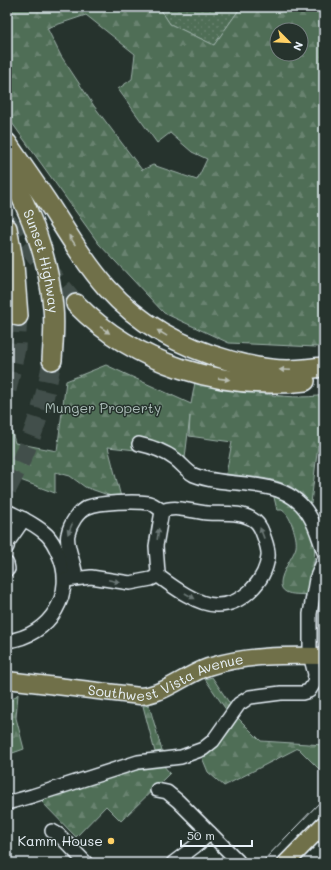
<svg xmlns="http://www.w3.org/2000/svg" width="331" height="870" font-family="Mali,sans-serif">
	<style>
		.grass { fill: url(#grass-dots); stroke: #9cb0a8 }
		.forest { fill: url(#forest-firs); stroke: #9cb0a8; fill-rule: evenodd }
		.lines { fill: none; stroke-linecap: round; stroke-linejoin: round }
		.highway-tunnel { stroke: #43504b; stroke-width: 19; stroke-dasharray: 19 10; stroke-linecap: butt }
		.minor-casing { stroke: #e8f1f8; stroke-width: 16 }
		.major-casing { stroke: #e8f1f8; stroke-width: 19 }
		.highway-casing { stroke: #e8f1f8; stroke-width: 22 }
		.minor { stroke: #26332d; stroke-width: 13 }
		.major { stroke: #70704a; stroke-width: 16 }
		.highway { stroke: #70704a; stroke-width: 19 }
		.tram { stroke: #e8f1f8; stroke-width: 1 }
		.oneway { fill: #b8bdb2 }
		.oneway2 { fill: #6a7674 }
		.poi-dot { fill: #ffd166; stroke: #26332d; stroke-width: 1.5 }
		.labels { text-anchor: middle; stroke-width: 3; stroke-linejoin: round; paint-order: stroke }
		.street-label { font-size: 14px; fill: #e8f1f8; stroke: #26332d }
		.park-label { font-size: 14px; fill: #abbdb8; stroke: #26332d }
		.poi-label { font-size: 14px; fill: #e8f1f8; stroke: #26332d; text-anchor: end }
	</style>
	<defs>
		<pattern id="grass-dots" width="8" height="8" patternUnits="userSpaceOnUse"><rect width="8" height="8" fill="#506e57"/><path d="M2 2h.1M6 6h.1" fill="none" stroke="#698370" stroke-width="1.8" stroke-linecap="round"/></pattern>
		<pattern id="forest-firs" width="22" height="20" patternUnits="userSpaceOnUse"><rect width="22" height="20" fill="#506e57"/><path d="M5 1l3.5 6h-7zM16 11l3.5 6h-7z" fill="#698370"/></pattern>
	</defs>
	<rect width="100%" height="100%" fill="#26332d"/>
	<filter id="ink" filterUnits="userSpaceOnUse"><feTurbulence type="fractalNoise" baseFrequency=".025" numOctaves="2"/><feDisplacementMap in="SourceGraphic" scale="8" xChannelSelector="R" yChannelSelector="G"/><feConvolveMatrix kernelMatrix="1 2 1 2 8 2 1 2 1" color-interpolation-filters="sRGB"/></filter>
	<g filter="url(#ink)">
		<polygon class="grass" points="159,7 241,7 214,45 170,24"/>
		<g class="forest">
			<path d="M7 7H159L170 24 214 45 241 7H324V346L316 347 229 343 164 313 99 244 7 116ZM86 15 135 54 132 79 118 89 157 143 170 133 192 152 207 159 197 180 153 165 142 170 94 106 61 56 47 28ZM277 30H301V54H277Z"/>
			<path d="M106 365 191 404 195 382C233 388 287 402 324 395V449L318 445 311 503C285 475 261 479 226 474L232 442 189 436 190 416 185 458 156 443 137 439 136 450 108 447 122 501 114 502 111 496 85 487 70 476 55 472V493L7 475V414L15 443 57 451 66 381Z"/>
			<path d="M273 493C280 497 289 500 294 505 311 522 318 545 313 568 312 577 308 586 307 595 301 594 291 595 286 592 271 584 294 557 296 547 297 541 295 533 293 528 291 521 288 514 282 510H277Z"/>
			<polygon points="212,677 230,704 227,711 205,679"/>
			<polygon points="18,694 16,718 24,749 7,755 7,704"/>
			<polygon points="149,705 162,751 155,752 143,706"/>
			<path d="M238 718 261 741 324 745V774L298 748 224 786 208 772 201 755C221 744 226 737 238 718Z"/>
			<polygon points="162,764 170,773 121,821 106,806 76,837 40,800 132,771"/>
		</g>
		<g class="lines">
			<g class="highway-tunnel">
				<polyline points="7,221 76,304"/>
				<polyline points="7,390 16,348 18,316"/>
				<path d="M7 489C30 445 44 409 52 360"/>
			</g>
			<g class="minor-casing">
				<g id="minor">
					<path d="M139 444C153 447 164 451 175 459 182 464 186 471 194 475 232 490 285 474 309 515 316 526 319 539 324 552"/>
					<path d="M7 511C21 518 36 524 47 535 52 540 55 546 58 553 77 593 50 636 7 641"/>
					<polyline points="7,547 8,542 24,519"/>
					<polyline points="7,564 8,569"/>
					<path d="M157 575C172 586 197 605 216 605 241 606 265 582 268 557 269 550 266 543 264 537 262 531 260 525 255 521 242 511 222 514 207 513 193 512 176 505 162 511"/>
					<path d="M65 580 91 577 130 583 151 579 155 577 158 573 156 546 162 511C158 508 154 504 149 503 135 501 100 502 88 507 78 511 70 524 68 534 65 545 76 565 76 579"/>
					<polyline points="157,790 167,792 178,801 238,861"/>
					<polyline points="7,803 32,796 138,762 181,757 203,749 213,741 239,704 250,697 281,693 302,693 309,691 314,683 315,674 310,655 310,614 316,579 324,560"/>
					<polyline points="52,831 59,835 86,863"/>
					<polyline points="173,863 198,844 210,833"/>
				</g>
			</g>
			<g class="major-casing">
				<g id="major">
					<path id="s1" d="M7 680 140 696C165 694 185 675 208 667 245 655 286 655 324 656"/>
					<polyline points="286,863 324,824"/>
				</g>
			</g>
			<g class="highway-casing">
				<g id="highway">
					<path d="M7 143C21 164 36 185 50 206 68 234 85 263 107 288 140 325 184 348 231 361 249 366 269 370 288 370 300 370 312 368 324 367"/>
					<path id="s2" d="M7 168C31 214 48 255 53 307 55 325 53 342 52 360"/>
					<polyline points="7,228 14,265 18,316"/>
					<path d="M76 304C135 364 223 391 305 381"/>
				</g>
			</g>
			<use href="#minor" class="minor"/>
			<use href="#major" class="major"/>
			<use href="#highway" class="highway"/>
			<polyline class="tram" points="261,863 324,798"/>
		</g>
		<defs><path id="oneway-solid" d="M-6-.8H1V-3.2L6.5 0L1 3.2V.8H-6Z"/></defs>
		<g class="oneway">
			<use href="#oneway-solid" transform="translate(72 240) rotate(-124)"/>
			<use href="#oneway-solid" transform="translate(105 330) rotate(35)"/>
			<use href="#oneway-solid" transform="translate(162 333) rotate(-149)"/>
			<use href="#oneway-solid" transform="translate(285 370) rotate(-178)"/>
			<use href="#oneway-solid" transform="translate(224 379) rotate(7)"/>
		</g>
		<g class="oneway2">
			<use href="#oneway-solid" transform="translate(70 529) rotate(113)"/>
			<use href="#oneway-solid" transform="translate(262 533) rotate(-111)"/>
			<use href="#oneway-solid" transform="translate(158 534) rotate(-82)"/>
			<use href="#oneway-solid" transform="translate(114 581) rotate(12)"/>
			<use href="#oneway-solid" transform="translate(190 596) rotate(30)"/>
		</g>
	</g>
	<circle class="poi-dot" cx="111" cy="841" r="4"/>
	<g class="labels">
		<g class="street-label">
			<text dy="5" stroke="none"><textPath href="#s2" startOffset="100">Sunset Highway</textPath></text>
			<text dy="5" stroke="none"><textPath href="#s1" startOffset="163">Southwest Vista Avenue</textPath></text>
		</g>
		<g class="park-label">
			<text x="103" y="413">Munger Property</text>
		</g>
		<g class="poi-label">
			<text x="103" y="846">Kamm House</text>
		</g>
	</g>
	<rect width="331" height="870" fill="none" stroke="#26332d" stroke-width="24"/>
	<rect x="12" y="12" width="307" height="846" fill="none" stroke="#e8f1f8" stroke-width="1.5" filter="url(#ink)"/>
	<g transform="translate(289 42) rotate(114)"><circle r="19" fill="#26332d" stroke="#747f7e"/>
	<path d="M0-3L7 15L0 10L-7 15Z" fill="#ffd166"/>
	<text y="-6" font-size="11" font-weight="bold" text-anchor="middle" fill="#e8f1f8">N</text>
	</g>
	<path d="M181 840v6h71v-6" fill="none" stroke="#e8f1f8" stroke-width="2"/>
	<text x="187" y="840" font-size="12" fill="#e8f1f8" stroke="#26332d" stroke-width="3" paint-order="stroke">50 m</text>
</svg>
